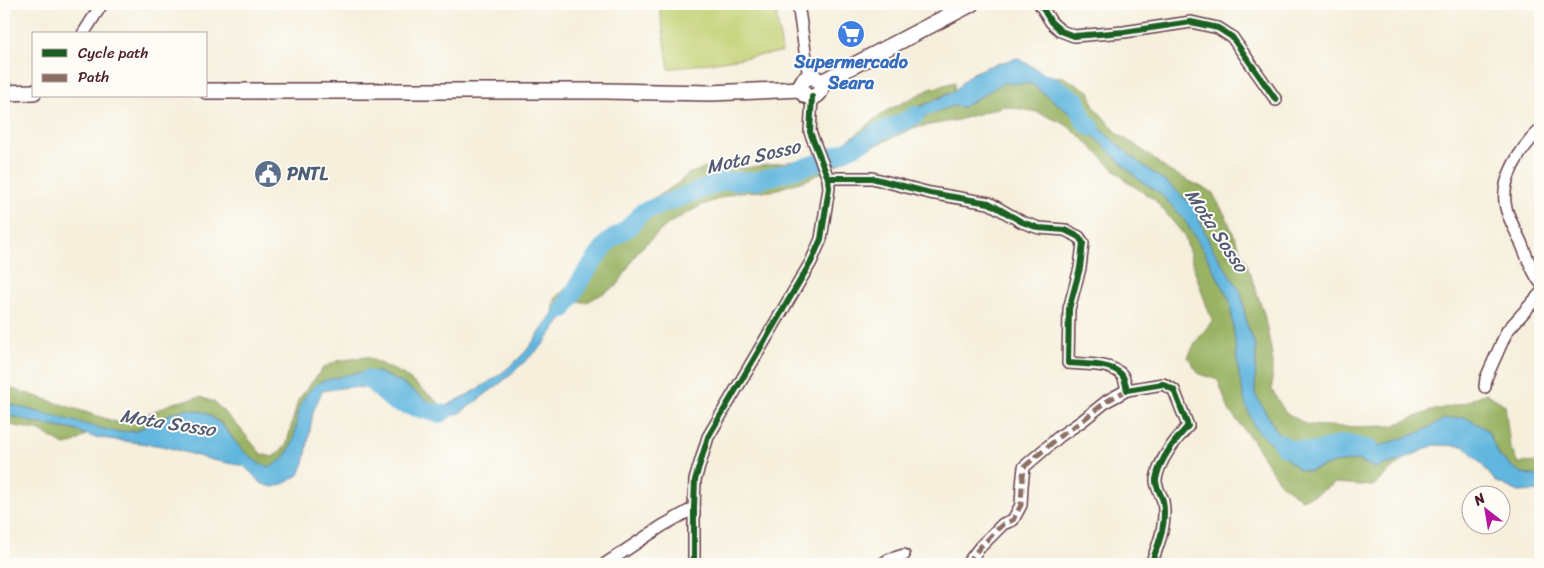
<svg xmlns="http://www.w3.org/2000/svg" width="1544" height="568" font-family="Sriracha,sans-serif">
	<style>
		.green { fill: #c2d072; stroke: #86784e }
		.forest { fill: #99b264; stroke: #726848 }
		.water { fill: #61b6de; stroke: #566a84 }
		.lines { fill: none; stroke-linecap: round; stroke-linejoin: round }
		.river { stroke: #61b6de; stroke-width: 18 }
		.minor-casing { stroke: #643e46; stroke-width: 14 }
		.major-casing { stroke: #643e46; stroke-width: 18 }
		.minor { stroke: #fff; stroke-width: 11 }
		.major { stroke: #fff; stroke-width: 15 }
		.quiet { stroke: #8d6e63; stroke-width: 5; stroke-dasharray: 10 5; stroke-linecap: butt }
		.cycleway-casing { stroke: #fdfcf7; stroke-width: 9 }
		.cycleway { stroke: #1b5e20; stroke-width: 6 }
		.labels { text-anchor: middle; stroke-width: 4; stroke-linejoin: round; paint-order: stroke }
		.shop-label { font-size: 18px; font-weight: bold; fill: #366cbe; stroke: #fdfcf7 }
		.service-label { font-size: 18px; font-weight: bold; fill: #4e5e75; stroke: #fdfcf7; text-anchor: start }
		.water-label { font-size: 19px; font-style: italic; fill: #535b73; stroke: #fdfcf7 }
	</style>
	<rect width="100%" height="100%" fill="#fdfcf7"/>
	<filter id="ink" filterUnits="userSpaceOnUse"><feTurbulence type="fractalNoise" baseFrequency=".02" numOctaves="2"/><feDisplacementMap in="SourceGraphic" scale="10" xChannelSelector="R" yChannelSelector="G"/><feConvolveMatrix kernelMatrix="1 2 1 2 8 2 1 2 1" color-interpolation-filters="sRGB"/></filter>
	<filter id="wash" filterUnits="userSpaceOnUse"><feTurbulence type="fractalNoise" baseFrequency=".0096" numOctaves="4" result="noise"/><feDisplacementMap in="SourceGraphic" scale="20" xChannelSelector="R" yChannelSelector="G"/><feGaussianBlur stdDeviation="1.12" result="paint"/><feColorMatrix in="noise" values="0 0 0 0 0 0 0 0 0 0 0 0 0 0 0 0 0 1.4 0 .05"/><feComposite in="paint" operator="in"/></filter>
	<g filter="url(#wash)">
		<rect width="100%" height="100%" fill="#f6efdc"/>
		<polygon class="green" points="659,4 775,4 782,52 669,69"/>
		<g class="forest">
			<polygon points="1048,76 1063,77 1089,91 1094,107 1119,135 1137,146 1169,171 1212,192 1225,215 1247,264 1264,314 1272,354 1272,390 1285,412 1307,425 1348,427 1392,426 1431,411 1464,403 1486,393 1505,405 1510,447 1518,463 1540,462 1540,476 1522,474 1500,457 1487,430 1444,419 1421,432 1379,446 1356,441 1330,453 1308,455 1280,437 1255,394 1256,347 1247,325 1241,292 1212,248 1194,207 1169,184 1138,162 1108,136"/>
			<path d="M955 82 954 91C936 99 904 111 894 128L952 106 963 107 1003 83 1032 84 1073 116 1138 179 1161 194 1183 218 1205 253 1230 301 1239 375 1280 452 1298 469 1309 471 1334 463 1357 460 1375 468 1402 460 1373 486 1335 483 1315 495 1301 499 1280 483 1252 440 1229 410 1218 380 1199 374 1188 357 1195 343 1212 321 1197 278 1184 235 1155 200 1126 181 1080 136 1065 124 1037 112 1004 106 958 120 913 128 853 156 809 179 771 191 737 192 700 206 668 224 638 251 617 286 587 302H574L587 280 569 295 553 313 555 299 567 287 591 258 601 242 633 211 677 184 688 174 709 167 744 168 809 159 834 148 854 136 886 111 930 89Z"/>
			<polygon points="367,357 404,375 444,407 431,403 400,382 378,372 319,382 300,405 293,443 284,458 271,467 260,464 242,450 222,424 206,413 190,409 174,412 136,431 116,432 4,403 4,386 116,422 138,418 173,403 200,397 214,402 239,427 261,454 273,457 286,446 298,400 323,368 337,361"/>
			<polygon points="4,414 41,424 74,430 86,435 74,443 64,445 38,430 4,424"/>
		</g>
		<g class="water">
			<path d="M1017 58 1048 76 1108 136 1138 162 1169 184 1194 207 1212 248 1241 292 1247 325 1256 347 1255 394 1280 437 1308 455 1330 453 1356 441 1379 446 1421 432 1444 419 1465 417 1487 430 1500 457 1522 474 1540 476V491L1519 492 1495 481 1479 461 1464 446 1434 445 1402 460 1375 468 1357 460 1334 463 1309 471 1298 469 1255 428 1245 403 1239 375 1230 301 1205 253 1183 218 1161 194 1138 179 1073 116 1032 84 1003 83 963 107 952 106 893 129C905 109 933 103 952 92 958 89 961 83 966 78 980 67 1000 63 1017 58Z"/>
			<path d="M588 278 574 302 542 346 502 382 460 413 445 418 430 416 412 404 366 388 348 387 322 391 313 412 305 460 299 475 283 484 273 487 262 484 244 466 212 460 163 446 93 437 74 430 41 424 4 414V403L116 432 136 431 174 412 190 409 206 413 222 425 242 450 260 464 271 467 284 458 293 443 300 405 307 393 319 382 354 373 378 372 400 382 431 403 444 407C474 392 503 376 526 351 536 339 544 326 553 313 563 300 576 289 588 278Z"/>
		</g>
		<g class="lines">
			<g class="river">
				<polyline points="1047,83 1076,100 1085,122 1091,127"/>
				<polyline points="564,309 582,278 608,242 629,227 642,212 724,181 756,181 814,164 854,147 879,132 909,119 916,115"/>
				<polyline points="368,379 394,402 440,414 442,413"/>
				<polyline points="1281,443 1285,448 1313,452 1344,443 1370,449"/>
			</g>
		</g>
	</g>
	<g filter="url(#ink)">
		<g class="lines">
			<g class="minor-casing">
				<g id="minor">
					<polyline points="798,4 809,78"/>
					<polyline points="1040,4 1051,22 1061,31 1074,36 1124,32 1191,22 1218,28 1232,37 1276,100"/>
					<polyline points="83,34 102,4"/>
					<path d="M1540 130C1521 148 1499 180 1506 208 1509 219 1515 230 1520 240 1526 254 1531 270 1540 282"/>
					<path d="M828 178H872L930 193 989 203 1022 222 1039 228 1065 230 1079 237 1083 243 1080 268 1069 309 1068 363C1082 364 1112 363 1122 375 1125 379 1126 386 1127 390L1163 384 1174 390 1188 426C1175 441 1160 458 1156 479 1155 486 1161 494 1163 501 1167 524 1159 543 1151 564"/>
					<polyline points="1485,387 1486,378 1507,331 1540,294"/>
					<polyline points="605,564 662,526 694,508"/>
					<polyline points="694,564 694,508 695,480 708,437 811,262 821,239 829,188 828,178 810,132 812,97"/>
					<polyline points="882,564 888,560 904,555"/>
					<polyline points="967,564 980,547 1003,524 1013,520 1021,505 1022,486 1024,467 1060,436 1082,421 1107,401 1127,390"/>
				</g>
			</g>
			<g class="major-casing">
				<g id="major">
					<circle cx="811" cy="87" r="10"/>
					<polyline points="820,83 971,4"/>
					<polyline points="206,91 604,91 711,93 801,89"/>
					<polyline points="4,93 34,92"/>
				</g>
			</g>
			<use href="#minor" class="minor"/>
			<use href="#major" class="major"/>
			<polyline class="quiet" points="967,564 980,547 1003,524 1013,520 1021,505 1022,486 1024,467 1060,436 1082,421 1107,401 1127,390"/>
			<g class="cycleway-casing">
				<g id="cycleway">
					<polyline points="1040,4 1051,22 1061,31 1074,36 1124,32 1191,22 1218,28 1232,37 1276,100"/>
					<path d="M828 178H872L930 193 989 203 1022 222 1039 228 1065 230 1079 237 1083 243 1080 268 1069 309 1068 363C1082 364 1112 363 1122 375 1125 379 1126 386 1127 390L1163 384 1174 390 1188 426C1175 441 1160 458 1156 479 1155 486 1161 494 1163 501 1167 524 1159 543 1151 564"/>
					<polyline points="694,564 694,508 695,480 708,437 811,262 821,239 829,188 828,178 810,132 812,97"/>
				</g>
			</g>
			<use href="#cycleway" class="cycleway"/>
		</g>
	</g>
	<defs>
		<g id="supermarket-disc" transform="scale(1.4375)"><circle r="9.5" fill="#3f7fe0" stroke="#fdfcf7"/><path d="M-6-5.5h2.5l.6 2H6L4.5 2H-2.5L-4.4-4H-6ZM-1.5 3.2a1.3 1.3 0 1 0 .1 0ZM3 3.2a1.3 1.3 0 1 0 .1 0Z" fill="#fff"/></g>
		<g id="civic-disc" transform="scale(1.4375)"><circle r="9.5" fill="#5c6f8a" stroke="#fdfcf7"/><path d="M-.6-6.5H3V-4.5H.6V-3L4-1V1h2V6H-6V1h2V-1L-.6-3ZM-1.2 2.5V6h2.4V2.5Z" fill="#fff"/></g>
	</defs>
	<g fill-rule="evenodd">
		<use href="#supermarket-disc" x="851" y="34"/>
		<use href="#civic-disc" x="268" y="174"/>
	</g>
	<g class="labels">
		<g class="shop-label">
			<text x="851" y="68">Supermercado<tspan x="851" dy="21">Seara</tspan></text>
		</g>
		<g class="service-label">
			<text x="287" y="180">PNTL</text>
		</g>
		<g class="water-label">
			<text transform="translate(753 156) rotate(-13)" y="7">Mota Sosso</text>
			<text transform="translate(1217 230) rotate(56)" y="7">Mota Sosso</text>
			<text transform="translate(168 422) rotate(9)" y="7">Mota Sosso</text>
		</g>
	</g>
	<rect width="1544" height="568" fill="none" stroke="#fdfcf7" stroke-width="20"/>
	<rect x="32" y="32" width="175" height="65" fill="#fdfcf7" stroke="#b5a4a5"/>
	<rect x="42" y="49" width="25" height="8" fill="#1b5e20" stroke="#b5a4a5"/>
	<text x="78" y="58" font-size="15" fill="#4a1f2b">Cycle path</text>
	<rect x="42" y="74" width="25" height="8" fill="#8d6e63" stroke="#b5a4a5"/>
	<text x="78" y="82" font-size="15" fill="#4a1f2b">Path</text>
	<g transform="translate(1486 510) rotate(329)"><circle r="24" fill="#fdfcf7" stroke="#b5a4a5"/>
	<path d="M0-4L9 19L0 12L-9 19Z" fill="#b5179e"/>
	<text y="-8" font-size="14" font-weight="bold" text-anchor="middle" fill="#4a1f2b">N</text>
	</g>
</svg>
